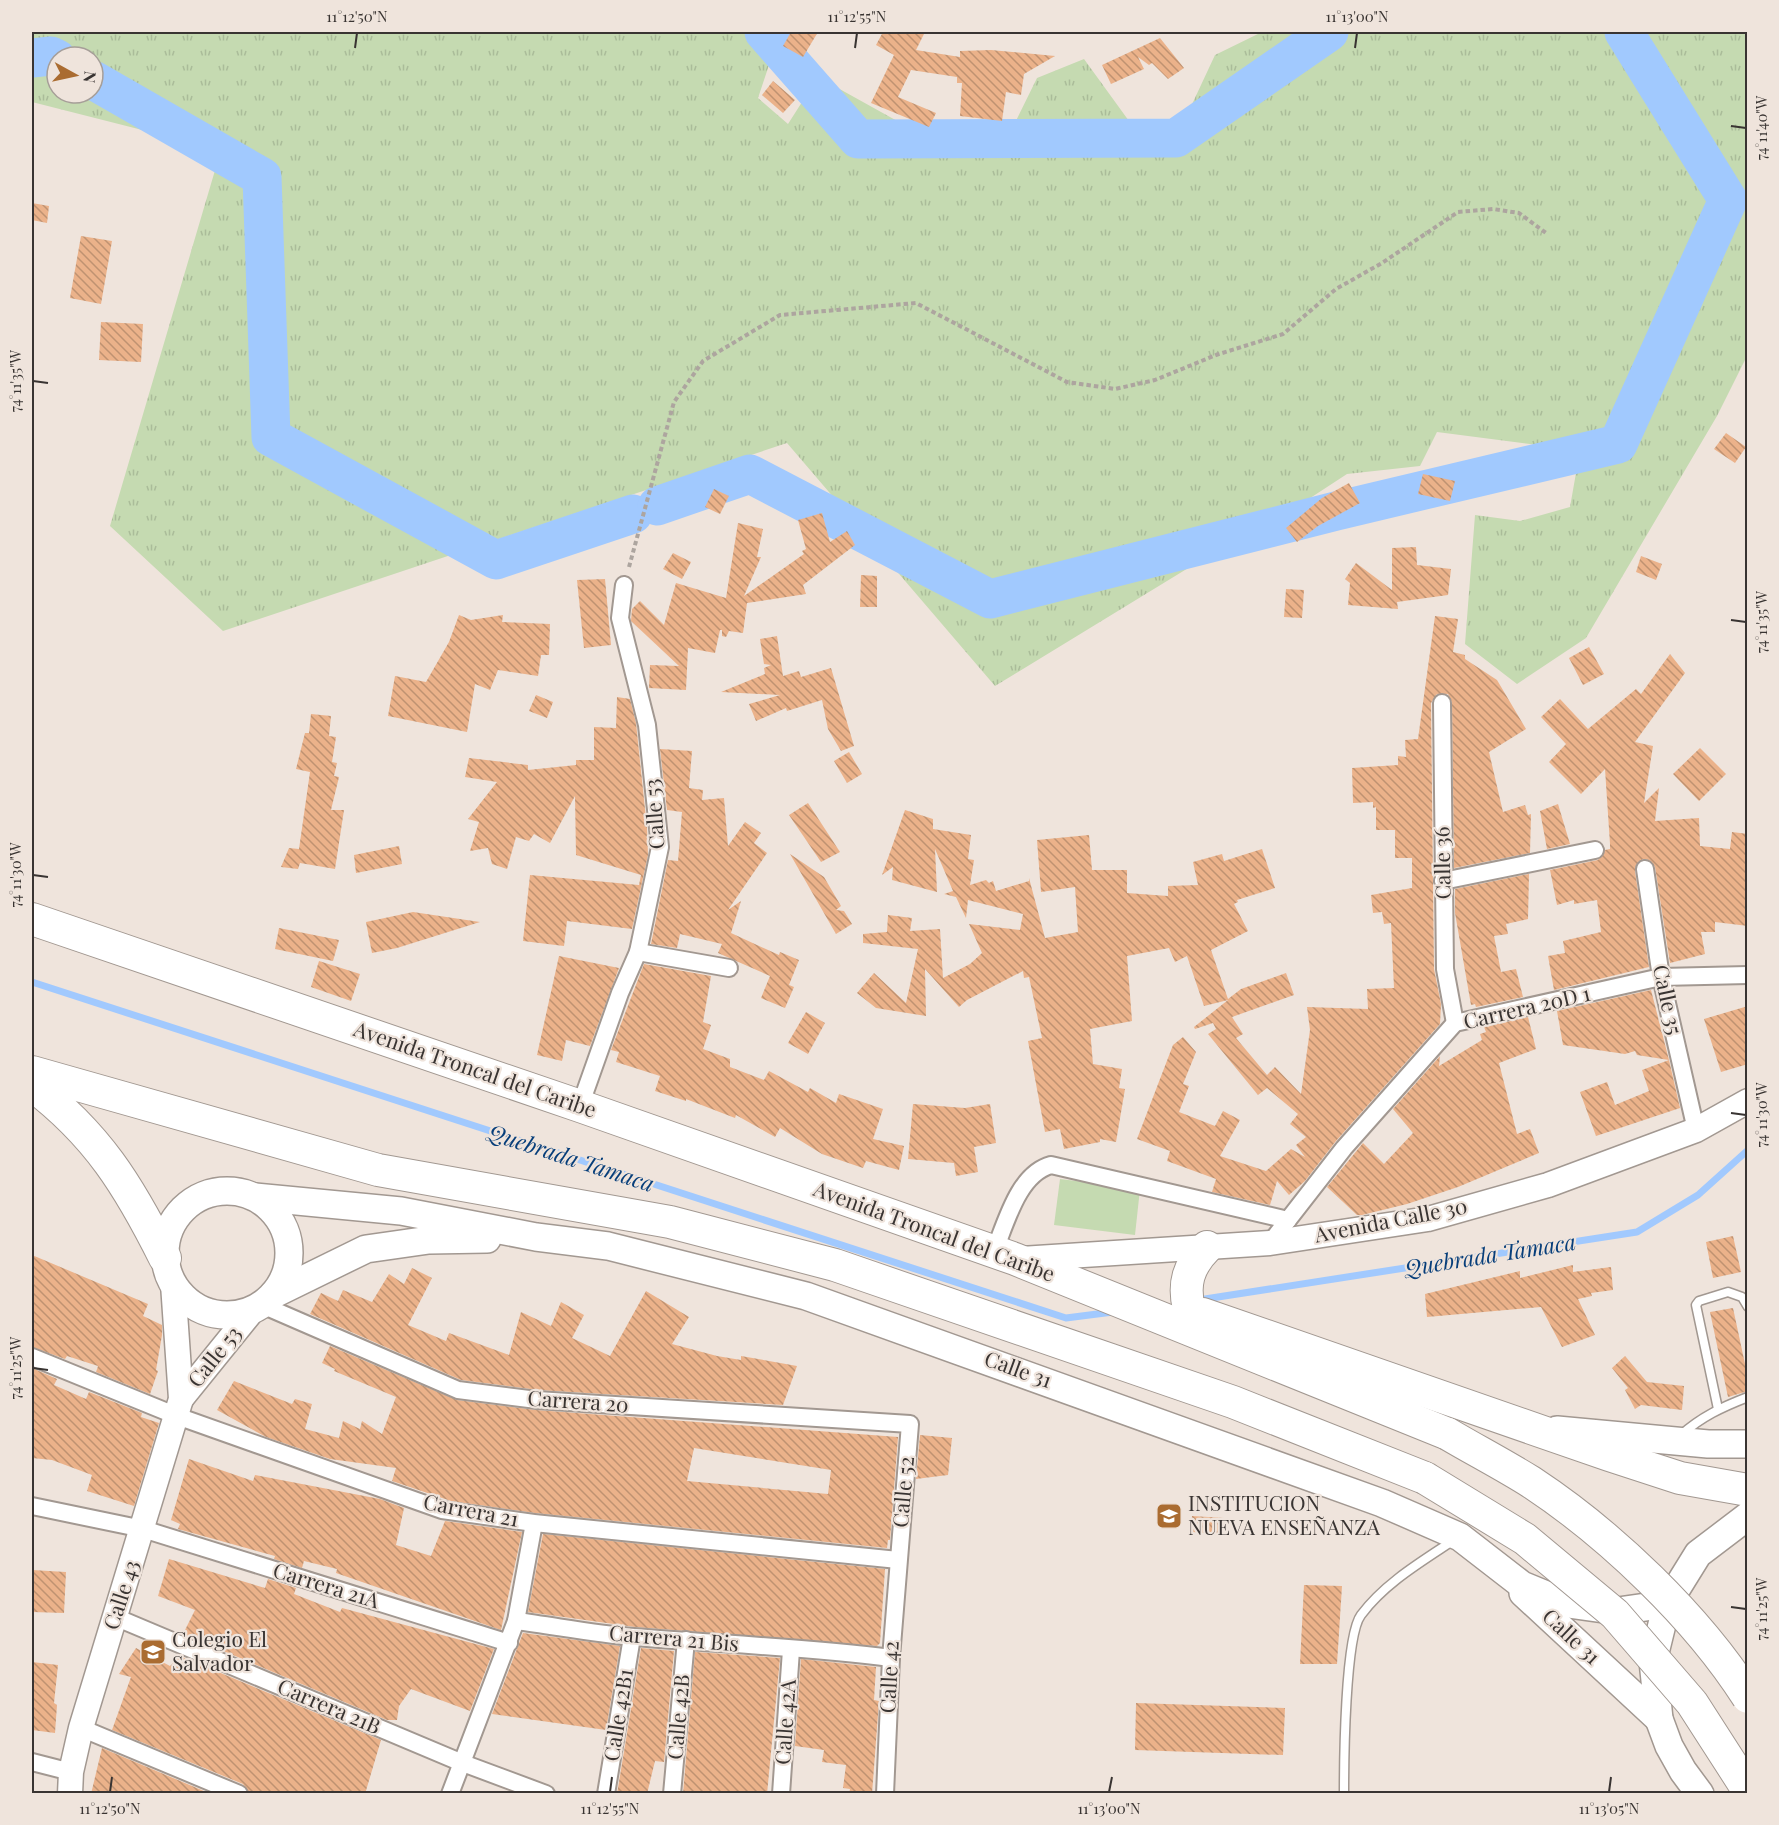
<svg xmlns="http://www.w3.org/2000/svg" width="1779" height="1825" font-family="'Playfair Display',serif">
	<style>
		.grass { fill: url(#grass-tufts); fill-rule: evenodd }
		.pitch { fill: #c5dab1 }
		.lines { fill: none; stroke-linecap: round; stroke-linejoin: round }
		.stream { stroke: #a1c9fe; stroke-width: 7 }
		.river { stroke: #a1c9fe; stroke-width: 39 }
		.building { fill: url(#building-back-hatch); fill-rule: evenodd }
		.lane-casing { stroke: #a29891; stroke-width: 11 }
		.street-casing { stroke: #a29891; stroke-width: 20 }
		.secondary-casing { stroke: #a29891; stroke-width: 27 }
		.primary-casing { stroke: #a29891; stroke-width: 30 }
		.highway-casing { stroke: #a29891; stroke-width: 34 }
		.path { stroke: #ada59f; stroke-width: 4; stroke-dasharray: 4.5 3; stroke-linecap: butt }
		.lane { stroke: #fff; stroke-width: 8 }
		.street { stroke: #fff; stroke-width: 16 }
		.secondary { stroke: #fff; stroke-width: 24 }
		.primary { stroke: #fff; stroke-width: 27 }
		.highway { stroke: #fff; stroke-width: 32 }
		.highway-bridge-casing { stroke: #a29891; stroke-width: 34; stroke-linecap: butt }
		.highway-bridge { stroke: #fff; stroke-width: 32 }
		.ticks { fill: none; stroke: #393432; stroke-width: 2 }
		.labels { text-anchor: middle; stroke-width: 4.5; stroke-linejoin: round; paint-order: stroke }
		.street-label { font-size: 21px; fill: #393432; stroke: #efe4dc }
		.poi-label { font-size: 21px; fill: #393432; stroke: #efe4dc; text-anchor: start }
		.water-label { font-size: 22px; font-style: italic; fill: #073e7a; stroke: #efe4dc }
		.neatline { fill: none; stroke: #393432; stroke-width: 2 }
		.ticks-label { font-size: 15px; text-anchor: middle; fill: #393432 }
	</style>
	<defs>
		<pattern id="grass-tufts" width="24" height="20" patternUnits="userSpaceOnUse" patternTransform="scale(1.5)"><rect width="24" height="20" fill="#c5dab1"/><path d="M3 7l-1-3M5 7V3M7 7l1-3M15 17l-1-3M17 17v-4M19 17l1-3" fill="none" stroke="#aabc99"/></pattern>
		<pattern id="building-back-hatch" width="6" height="6" patternUnits="userSpaceOnUse" patternTransform="scale(1.5)"><rect width="6" height="6" fill="#ebb28a"/><path d="M-1 5l2 2M0 0l6 6M5-1l2 2" fill="none" stroke="#bf9271"/></pattern>
	</defs>
	<rect width="100%" height="100%" fill="#efe4dc"/>
	<path class="grass" d="M32 32H780L758 98 788 124 818 77 899 122 1008 137 1037 78 1084 59 1150 150 1180 130 1215 55 1262 32H1741L1748 36 1747 356 1717 416 1586 638 1517 684 1465 644 1475 515 1520 521 1570 507 1576 473 1538 445 1437 432 1420 466 1347 474 1298 506 1241 523 1221 548 995 686 787 443 223 631 110 526 221 150 32 102ZM57 57H93V93H57Z"/>
	<polygon class="pitch" points="1060,1179 1140,1189 1135,1235 1054,1225"/>
	<g class="lines">
		<g class="stream">
			<polyline points="32,982 1066,1318 1113,1312"/>
			<polyline points="1205,1299 1637,1232 1698,1195 1748,1150"/>
		</g>
		<g class="river">
			<polyline points="764,32 858,139 1176,138 1329,32"/>
			<polyline points="32,58 51,56 57,59"/>
			<polyline points="93,80 262,177 271,437 496,560 633,514"/>
			<polyline points="657,506 750,474 990,599 1336,511 1618,444 1728,200 1624,32"/>
		</g>
	</g>
	<g class="building">
		<polygon points="791,32 818,32 803,57 783,46"/>
		<polygon points="883,32 925,32 916,50 960,57 960,51 991,50 1055,56 1024,74 1021,95 1006,92 1002,121 960,116 962,83 957,83 957,77 911,70 898,97 936,113 929,127 871,103 894,55 876,45"/>
		<polygon points="1160,38 1184,68 1168,79 1152,63 1149,65 1138,57 1144,69 1111,84 1102,65"/>
		<polygon points="773,81 795,100 783,113 762,95"/>
		<polygon points="32,203 49,206 47,223 32,220"/>
		<polygon points="81,236 112,241 101,304 70,298"/>
		<polygon points="101,322 143,324 141,362 99,360"/>
		<polygon points="1726,433 1746,447 1735,463 1714,449"/>
		<polygon points="1423,474 1455,481 1450,501 1418,494"/>
		<polygon points="1349,483 1360,503 1318,526 1297,542 1286,528 1322,498"/>
		<polygon points="714,489 729,496 720,514 705,507"/>
		<polygon points="822,513 830,542 847,531 855,545 803,585 806,594 747,603 743,633 729,631 726,637 722,636 722,630 720,630 715,653 688,648 686,690 649,688 650,665 679,666 631,621 632,609 640,601 664,625 676,583 726,598 738,523 763,529 757,557 761,557 744,596 804,554 802,551 806,549 798,520"/>
		<polygon points="1416,547 1417,565 1451,569 1448,595 1397,602 1398,609 1348,605 1350,583 1345,579 1356,563 1392,590 1392,548"/>
		<polygon points="673,553 691,562 682,579 663,569"/>
		<polygon points="1641,556 1662,564 1656,580 1636,572"/>
		<polygon points="861,575 877,576 877,607 860,607"/>
		<polygon points="605,579 611,645 584,648 577,580"/>
		<polygon points="1286,589 1304,590 1302,618 1284,617"/>
		<polygon points="459,615 471,620 503,615 502,622 550,624 549,655 541,655 538,676 498,670 490,690 475,684 467,732 388,716 395,676 426,682 449,642"/>
		<polygon points="1435,616 1458,619 1453,652 1465,655 1465,659 1497,680 1526,729 1489,752 1503,812 1525,805 1528,815 1531,814 1530,853 1454,868 1452,703 1448,694 1437,694 1431,703 1433,883 1434,969 1441,1004 1440,1024 1336,1141 1305,1181 1289,1195 1277,1181 1270,1205 1212,1192 1216,1179 1167,1161 1170,1151 1137,1139 1173,1045 1183,1037 1196,1052 1183,1084 1189,1086 1179,1112 1215,1126 1223,1111 1240,1120 1220,1156 1266,1171 1291,1149 1305,1157 1296,1145 1306,1137 1290,1124 1298,1114 1267,1088 1258,1095 1208,1034 1216,1029 1213,1023 1195,1029 1194,1027 1228,1000 1204,1006 1187,956 1175,962 1169,948 1127,956 1132,1021 1090,1029 1093,1064 1122,1069 1119,1088 1125,1089 1116,1142 1100,1139 1100,1142 1064,1149 1060,1129 1045,1132 1028,1041 1042,1038 1029,977 1024,978 1023,971 967,1000 959,1007 925,969 926,1016 876,1008 857,993 874,973 906,1003 918,949 863,943 863,934 887,932 888,915 912,918 910,931 940,929 943,978 970,964 982,953 969,924 1020,930 1023,914 968,900 966,918 956,897 944,894 953,891 935,849 937,892 892,880 893,867 882,875 905,810 933,819 933,829 971,835 968,859 974,860 970,885 986,880 989,883 993,881 996,891 1029,881 1029,878 1045,938 1078,932 1075,887 1041,892 1037,840 1089,835 1092,870 1127,870 1127,893 1168,896 1168,886 1198,885 1193,862 1222,854 1224,861 1262,849 1275,888 1237,900 1238,902 1234,904 1248,931 1211,950 1228,999 1241,989 1286,973 1294,995 1232,1017 1243,1034 1236,1038 1267,1075 1275,1067 1301,1094 1310,1030 1307,1007 1368,1009 1367,989 1394,988 1391,923 1384,924 1382,912 1373,913 1371,895 1412,888 1412,858 1395,858 1395,830 1376,830 1376,807 1373,808 1373,802 1353,803 1352,768 1398,765 1398,756 1406,757 1405,740 1418,739"/>
		<polygon points="777,636 783,676 799,671 801,677 831,668 854,746 841,751 828,729 822,700 787,711 786,708 756,721 749,704 780,695 721,692 765,674 764,668 771,665 764,664 760,639"/>
		<polygon points="1589,647 1604,674 1583,685 1569,658"/>
		<polygon points="1670,654 1685,673 1635,742 1653,746 1644,803 1659,788 1655,821 1699,818 1700,846 1730,849 1732,832 1748,834 1748,926 1715,922 1715,932 1701,932 1705,954 1670,963 1655,867 1649,860 1643,859 1636,865 1635,871 1649,967 1554,990 1548,956 1565,953 1563,941 1601,932 1597,900 1574,904 1574,900 1557,905 1550,870 1598,860 1605,850 1610,849 1610,844 1605,769 1581,794 1549,762 1566,744 1541,717 1560,699 1588,729 1636,689 1641,694"/>
		<polygon points="536,695 553,702 547,718 529,711"/>
		<polygon points="617,697 630,699 636,723 647,828 648,855 632,929 567,921 564,946 523,941 530,875 639,885 641,875 576,855 575,796 550,843 534,834 529,841 516,837 507,869 492,864 488,848 470,851 479,822 468,819 497,782 465,777 469,758 528,765 528,770 576,765 576,760 594,760 594,727 616,728"/>
		<polygon points="311,714 331,716 329,736 336,737 332,762 337,763 334,776 339,777 331,810 344,810 335,869 300,863 298,869 281,867 289,848 299,849 310,772 296,769 305,733 309,733"/>
		<polygon points="1700,748 1726,774 1699,801 1673,774"/>
		<polygon points="660,749 692,751 689,788 703,790 702,800 724,798 728,846 745,822 761,833 754,843 767,853 728,910 741,901 731,933 779,955 780,952 799,960 789,985 794,987 785,1008 761,998 770,976 718,953 722,944 680,934 677,948 651,944 668,860 678,861 682,812 667,810"/>
		<polygon points="849,752 862,774 847,783 834,761"/>
		<polygon points="808,803 840,852 821,862 789,815"/>
		<polygon points="1558,804 1570,844 1547,849 1540,811"/>
		<polygon points="399,846 402,864 356,873 354,855"/>
		<polygon points="790,854 824,877 841,906 836,910 844,911 852,924 836,934"/>
		<polygon points="1529,874 1528,919 1506,924 1508,934 1494,936 1501,972 1516,969 1523,997 1476,1007 1475,1004 1471,1005 1455,913 1455,889"/>
		<polygon points="413,912 480,922 397,948 372,953 366,922"/>
		<polygon points="279,928 339,940 333,961 275,949"/>
		<polygon points="559,956 619,968 590,1046 566,1040 562,1061 537,1055"/>
		<polygon points="319,961 360,974 351,1001 311,987"/>
		<polygon points="644,964 711,976 703,1022 711,1025 703,1049 730,1059 730,1067 764,1080 769,1071 808,1092 810,1088 836,1103 839,1094 883,1109 873,1139 904,1146 899,1170 866,1161 863,1168 822,1154 780,1128 775,1137 736,1115 735,1118 686,1099 686,1101 655,1091 660,1076 616,1062 619,1052 611,1050"/>
		<polygon points="1651,990 1669,1060 1637,1055 1635,1051 1625,1054 1563,1045 1557,1011"/>
		<polygon points="1748,1006 1748,1064 1721,1072 1704,1019"/>
		<polygon points="806,1012 825,1023 808,1054 788,1043"/>
		<polygon points="1528,1017 1536,1049 1499,1063 1517,1134 1530,1129 1539,1153 1458,1187 1407,1204 1362,1215 1357,1215 1327,1187 1363,1143 1384,1164 1413,1133 1393,1109 1440,1056 1439,1066 1482,1040 1480,1034 1486,1032 1484,1027"/>
		<polygon points="1669,1060 1680,1108 1596,1136 1580,1092 1607,1082 1615,1105 1649,1091 1642,1070"/>
		<polygon points="913,1104 965,1108 990,1104 996,1143 974,1147 978,1172 956,1176 954,1163 908,1159"/>
		<polygon points="1733,1236 1741,1272 1713,1278 1706,1242"/>
		<polygon points="32,1255 148,1304 143,1316 162,1325 162,1335 156,1370 158,1371 150,1394 96,1372 98,1366 67,1356 65,1359 32,1347"/>
		<polygon points="1573,1265 1573,1272 1611,1267 1613,1290 1591,1293 1592,1296 1578,1299 1595,1335 1562,1347 1541,1307 1427,1317 1425,1294 1520,1271 1520,1278"/>
		<polygon points="412,1268 432,1278 408,1325 446,1341 449,1333 509,1355 521,1312 551,1326 561,1302 584,1315 572,1338 610,1356 646,1291 689,1317 672,1344 717,1356 741,1360 741,1356 797,1366 783,1405 538,1390 461,1380 310,1314 321,1293 338,1301 343,1290 372,1302 389,1274 404,1284"/>
		<polygon points="1733,1308 1748,1378 1748,1391 1728,1397 1710,1312"/>
		<path d="M330 1346 457 1400 536 1410 898 1437 890 1540H888L887 1548 535 1513 451 1501 392 1481 396 1468 330 1459 266 1437 217 1410 234 1381 292 1404 295 1399 312 1404 305 1429 339 1438 343 1421 360 1429 362 1421 382 1434 396 1397 334 1371 335 1369 322 1363ZM694 1448 831 1470 828 1494 687 1481Z"/>
		<polygon points="1625,1356 1647,1382 1684,1386 1682,1410 1641,1405 1635,1409 1625,1390 1628,1388 1612,1368"/>
		<polygon points="32,1368 57,1379 54,1385 86,1399 89,1392 142,1413 141,1417 159,1423 134,1506 87,1491 92,1475 52,1460 32,1458"/>
		<polygon points="920,1435 952,1438 948,1475 916,1479"/>
		<polygon points="189,1459 253,1481 255,1475 380,1499 404,1508 396,1545 431,1556 445,1521 522,1532 501,1630 336,1573 337,1569 304,1561 302,1568 274,1559 275,1556 178,1529 180,1524 171,1520"/>
		<polygon points="1192,1516 1224,1518 1223,1534 1191,1532"/>
		<polygon points="543,1534 885,1569 880,1643 877,1646 635,1627 528,1612"/>
		<polygon points="169,1559 265,1588 268,1579 296,1588 294,1594 340,1612 342,1608 494,1649 470,1711 411,1689 399,1706 397,1720 387,1720 183,1634 195,1610 158,1596"/>
		<polygon points="32,1570 66,1572 64,1613 32,1612"/>
		<polygon points="1304,1585 1342,1586 1337,1664 1300,1664"/>
		<polygon points="523,1633 620,1646 606,1730 492,1714"/>
		<polygon points="136,1648 170,1666 180,1656 381,1740 365,1794 249,1794 243,1784 112,1730 131,1677 119,1674"/>
		<polygon points="641,1648 674,1651 664,1762 655,1761 647,1794 617,1794"/>
		<polygon points="695,1652 780,1658 767,1794 683,1794"/>
		<polygon points="801,1659 876,1667 874,1700 879,1701 872,1794 849,1794 850,1789 843,1788 846,1765 822,1762 824,1750 795,1746"/>
		<polygon points="32,1662 58,1665 54,1703 57,1705 55,1733 32,1730"/>
		<polygon points="1136,1703 1285,1708 1283,1755 1135,1750"/>
		<polygon points="102,1748 211,1794 91,1794"/>
	</g>
	<g class="lines">
		<g class="lane-casing">
			<g id="lane">
				<polyline points="1718,1409 1696,1305 1699,1301 1728,1292 1742,1297 1748,1307"/>
				<path d="M1681 1435C1701 1417 1722 1407 1748 1397"/>
				<path d="M1344 1794C1344 1762 1345 1636 1361 1615 1385 1583 1421 1562 1454 1540"/>
			</g>
		</g>
		<g class="street-casing">
			<g id="street">
				<polyline points="1442,703 1445,969 1455,1023"/>
				<polyline points="1645,869 1661,977 1696,1130"/>
				<polyline points="1443,881 1595,850"/>
				<polyline points="638,952 729,968"/>
				<polyline points="580,1106 620,993 638,952 660,847 647,725 620,618 624,585"/>
				<polyline points="1270,1243 1344,1148 1455,1023 1661,977 1748,975"/>
				<path d="M994 1252C1006 1223 1018 1174 1051 1165L1288 1220"/>
				<polyline points="262,1305 458,1390 537,1400 910,1424 891,1658 885,1794"/>
				<polyline points="32,1357 177,1416 442,1510 534,1523 898,1560"/>
				<polyline points="32,1506 143,1529 509,1643"/>
				<polyline points="115,1617 460,1762 546,1794"/>
				<path d="M516 1621C555 1626 595 1634 634 1637 720 1644 806 1647 891 1658"/>
				<polyline points="81,1728 239,1794"/>
				<polyline points="32,1762 71,1772"/>
				<polyline points="450,1794 516,1621 534,1523"/>
				<polyline points="606,1794 632,1637"/>
				<polyline points="672,1794 686,1640"/>
				<polyline points="781,1794 791,1650"/>
			</g>
		</g>
		<g class="secondary-casing">
			<g id="secondary">
				<polyline points="1021,1259 1270,1243 1428,1219 1548,1185 1696,1130 1748,1101"/>
				<polyline points="181,1399 253,1310"/>
				<polyline points="70,1794 71,1772 81,1728 181,1399 173,1284"/>
			</g>
		</g>
		<g class="primary-casing">
			<g id="primary">
				<circle cx="227" cy="1253" r="62"/>
				<polyline points="255,1197 401,1211 536,1237 608,1246 806,1296 1382,1503 1460,1537 1522,1585 1568,1604 1618,1611 1667,1604"/>
				<polyline points="274,1294 366,1249 429,1240 487,1239"/>
				<polyline points="1557,1430 1708,1444 1748,1444"/>
				<polyline points="1523,1593 1659,1719"/>
				<polyline points="1700,1794 1683,1771 1669,1746 1659,1719 1653,1661 1667,1604 1698,1554 1748,1516"/>
			</g>
		</g>
		<g class="highway-casing">
			<g id="highway">
				<polyline points="32,919 580,1106 1015,1259 1448,1434"/>
				<polyline points="32,1072 378,1170 670,1222 835,1265 1233,1402 1425,1478"/>
				<path d="M32 1085C97 1134 129 1186 165 1258"/>
				<path d="M1189 1309C1183 1284 1188 1266 1207 1247"/>
				<polyline points="1203,1314 1609,1455 1680,1478 1748,1490"/>
			</g>
		</g>
		<polyline class="path" points="629,567 674,402 703,361 780,315 916,303 1067,382 1115,389 1155,380 1216,355 1283,334 1336,289 1382,263 1458,212 1493,209 1519,213 1546,233"/>
		<use href="#lane" class="lane"/>
		<use href="#street" class="street"/>
		<use href="#secondary" class="secondary"/>
		<use href="#primary" class="primary"/>
		<use href="#highway" class="highway"/>
		<g class="highway-bridge-casing">
			<g id="highway-bridge">
				<path d="M1448 1434C1475 1450 1504 1465 1531 1482 1610 1534 1697 1617 1748 1697"/>
				<polyline points="1425,1478 1525,1539 1615,1614 1692,1703 1748,1790"/>
			</g>
		</g>
		<use href="#highway-bridge" class="highway-bridge"/>
	</g>
	<path class="ticks" d="M355 48 357 33M855 48 857 33M1355 48 1357 33M1731 126 1746 128M33 381 48 383M1731 620 1746 622M33 875 48 877M1731 1113 1746 1115M33 1368 48 1370M1731 1607 1746 1609M110 1792 112 1777M610 1792 612 1777M1109 1792 1112 1777M1609 1792 1611 1777"/>
	<defs>
		<g id="school-square" transform="scale(1.35)"><rect x="-9" y="-9" width="18" height="18" rx="4" fill="#aa6c31" stroke="#efe4dc"/><path d="M0-5L7-2L0 1L-7-2ZM-4 1L0 2.5L4 1V4Q0 6-4 4Z" fill="#fff"/></g>
	</defs>
	<g fill-rule="evenodd">
		<use href="#school-square" x="1169" y="1516"/>
		<use href="#school-square" x="153" y="1652"/>
	</g>
	<g class="labels">
		<g class="street-label">
			<text transform="translate(655 814) rotate(-94)" y="7">Calle 53</text>
			<text transform="translate(1443 863) rotate(-91)" y="7">Calle 36</text>
			<text transform="translate(1667 1000) rotate(78)" y="7">Calle 35</text>
			<text transform="translate(1527 1008) rotate(-13)" y="7">Carrera 20D 1</text>
			<text transform="translate(475 1070) rotate(19)" y="7">Avenida Troncal del Caribe</text>
			<text transform="translate(1391 1221) rotate(-11)" y="7">Avenida Calle 30</text>
			<text transform="translate(934 1232) rotate(20)" y="7">Avenida Troncal del Caribe</text>
			<text transform="translate(215 1357) rotate(-51)" y="7">Calle 53</text>
			<text transform="translate(1018 1370) rotate(20)" y="7">Calle 31</text>
			<text transform="translate(578 1402) rotate(4)" y="7">Carrera 20</text>
			<text transform="translate(904 1492) rotate(-85)" y="7">Calle 52</text>
			<text transform="translate(471 1511) rotate(11)" y="7">Carrera 21</text>
			<text transform="translate(326 1586) rotate(17)" y="7">Carrera 21A</text>
			<text transform="translate(122 1595) rotate(-72)" y="7">Calle 43</text>
			<text transform="translate(1571 1637) rotate(43)" y="7">Calle 31</text>
			<text transform="translate(674 1639) rotate(5)" y="7">Carrera 21 Bis</text>
			<text transform="translate(890 1677) rotate(-87)" y="7">Calle 42</text>
			<text transform="translate(329 1707) rotate(23)" y="7">Carrera 21B</text>
			<text transform="translate(619 1715) rotate(-81)" y="7">Calle 42B1</text>
			<text transform="translate(679 1717) rotate(-85)" y="7">Calle 42B</text>
			<text transform="translate(786 1722) rotate(-86)" y="7">Calle 42A</text>
		</g>
		<g class="poi-label">
			<text x="1188" y="1511">INSTITUCION<tspan x="1188" dy="24">NUEVA ENSEÑANZA</tspan></text>
			<text x="172" y="1647">Colegio El<tspan x="172" dy="24">Salvador</tspan></text>
		</g>
		<g class="water-label">
			<text transform="translate(571 1158) rotate(18)" y="8">Quebrada Tamaca</text>
			<text transform="translate(1490 1255) rotate(-9)" y="8">Quebrada Tamaca</text>
		</g>
	</g>
	<rect width="1779" height="1825" fill="none" stroke="#efe4dc" stroke-width="66"/>
	<g transform="translate(75 75) rotate(98)"><circle r="28" fill="#efe4dc" stroke="#a69e98" stroke-width="1.5"/>
	<path d="M0-4.5L10 22L0 15L-10 22Z" fill="#aa6c31"/>
	<text y="-9" font-size="16" font-weight="bold" text-anchor="middle" fill="#393432">N</text>
	</g>
	<rect x="33" y="33" width="1713" height="1759" class="neatline"/>
	<g class="ticks-label">
		<text x="357" y="22">11°12'50"N</text>
		<text x="857" y="22">11°12'55"N</text>
		<text x="1357" y="22">11°13'00"N</text>
		<text transform="translate(1762 128) rotate(-90)" y="5">74°11'40"W</text>
		<text transform="translate(16 381) rotate(-90)" y="5">74°11'35"W</text>
		<text transform="translate(1762 622) rotate(-90)" y="5">74°11'35"W</text>
		<text transform="translate(16 875) rotate(-90)" y="5">74°11'30"W</text>
		<text transform="translate(1762 1115) rotate(-90)" y="5">74°11'30"W</text>
		<text transform="translate(16 1368) rotate(-90)" y="5">74°11'25"W</text>
		<text transform="translate(1762 1609) rotate(-90)" y="5">74°11'25"W</text>
		<text x="110" y="1814">11°12'50"N</text>
		<text x="610" y="1814">11°12'55"N</text>
		<text x="1109" y="1814">11°13'00"N</text>
		<text x="1609" y="1814">11°13'05"N</text>
	</g>
</svg>
